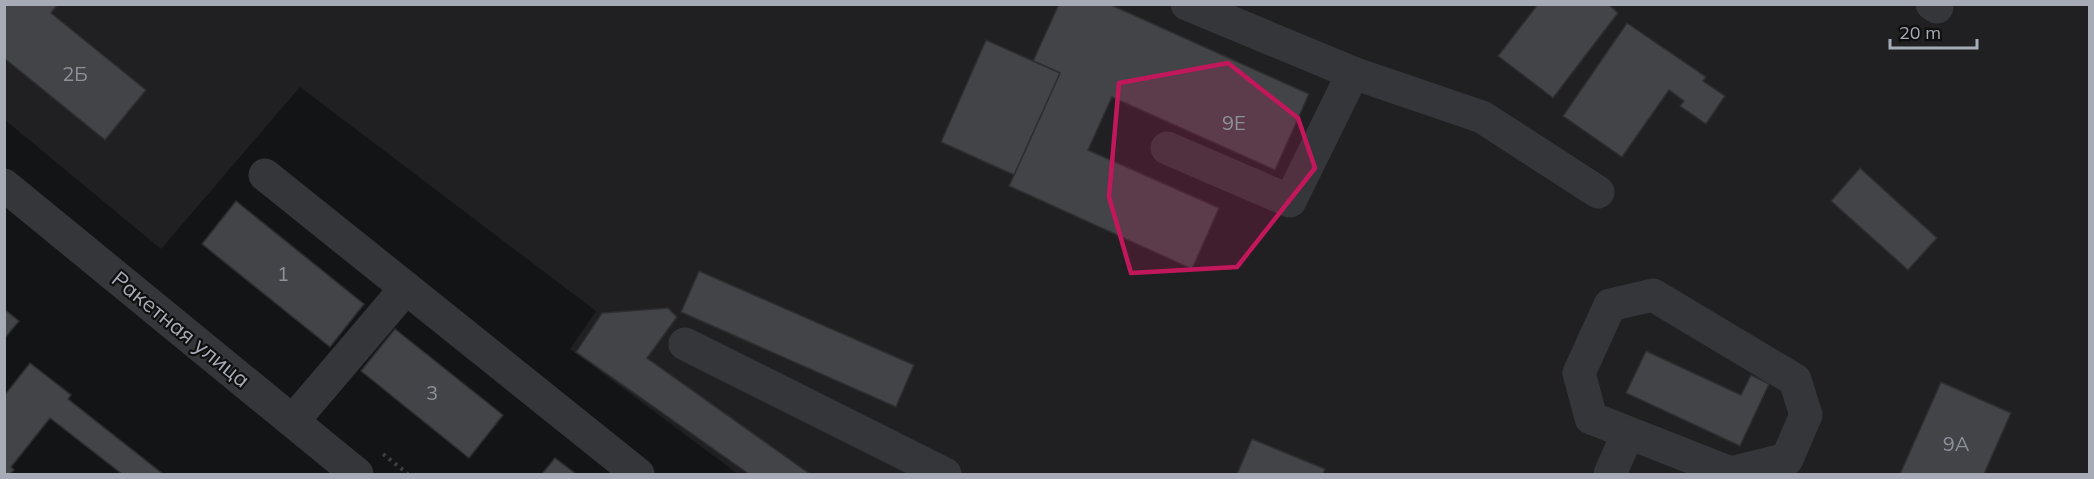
<svg xmlns="http://www.w3.org/2000/svg" width="2094" height="479" font-family="Mulish,sans-serif">
	<style>
		.built { fill: #202022 }
		.building { fill: #434448; stroke: #2e2e31; stroke-width: 1.5 }
		.lines { fill: none; stroke-linecap: round; stroke-linejoin: round }
		.path { stroke: #3b3d41; stroke-width: 4; stroke-dasharray: 3 4.5; stroke-linecap: butt }
		.minor { stroke: #35363a; stroke-width: 33 }
		.marked { fill: #c2185b; fill-opacity: 0.2; stroke: #c2185b; stroke-width: 4.5; stroke-linejoin: round }
		.labels { text-anchor: middle; stroke-width: 4.5; stroke-linejoin: round; paint-order: stroke }
		.number-label { font-size: 20px; fill: #8d919a }
		.street-label { font-size: 22px; fill: #a6abb5; stroke: #0f0f10 }
	</style>
	<rect width="100%" height="100%" fill="#131415"/>
	<polygon class="built" points="4,5 2089,5 2089,474 738,474 570,349 596,311 300,87 161,249 5,120"/>
	<g class="building">
		<polygon points="4,4 58,4 51,13 146,90 105,140 4,58"/>
		<polygon points="1059,4 1109,4 1309,94 1275,170 1112,97 1088,150 1219,208 1192,269 1009,186 1060,73 1033,61"/>
		<polygon points="1538,4 1608,4 1618,13 1553,98 1498,56"/>
		<polygon points="1627,23 1706,77 1703,81 1725,96 1706,124 1680,106 1684,101 1669,90 1622,157 1563,116"/>
		<polygon points="986,40 1060,73 1014,175 941,142"/>
		<polygon points="1860,168 1937,238 1908,270 1831,201"/>
		<polygon points="236,201 364,304 330,347 202,244"/>
		<polygon points="699,271 914,365 896,407 681,312"/>
		<polygon points="668,308 677,317 647,358 810,474 749,474 576,352 602,313"/>
		<polygon points="4,309 19,321 4,339"/>
		<polygon points="395,329 503,415 469,458 361,371"/>
		<polygon points="1646,351 1741,395 1751,375 1769,384 1740,446 1626,393"/>
		<polygon points="30,363 71,395 68,399 163,474 122,474 50,418 11,467 14,470 10,474 4,474 4,396"/>
		<polygon points="1941,382 2011,413 1984,474 1900,474"/>
		<polygon points="1252,439 1325,469 1323,474 1237,474"/>
		<polygon points="555,458 576,474 542,474"/>
	</g>
	<g class="lines">
		<polyline class="path" points="383,454 408,474"/>
		<g class="minor">
			<polyline points="1187,4 1353,73 1482,117 1598,192"/>
			<polyline points="1932,4 1937,7"/>
			<polyline points="1167,148 1290,201 1353,73"/>
			<polyline points="265,175 638,474"/>
			<polyline points="4,185 357,474"/>
			<polygon points="1653,295 1795,380 1806,415 1787,459 1731,473 1591,418 1579,373 1610,305"/>
			<polyline points="685,344 945,474"/>
			<polyline points="293,421 406,288"/>
			<polyline points="1610,474 1628,433"/>
		</g>
	</g>
	<path class="marked" d="M1228 63 1298 118 1315 168 1237 267 1131 273 1109 197 1119 83Z"/>
	<g class="labels">
		<g class="number-label">
			<text x="75" y="81">2Б</text>
			<text x="1234" y="130">9Е</text>
			<text x="283" y="281">1</text>
			<text x="432" y="400">3</text>
			<text x="1956" y="451">9А</text>
		</g>
		<g class="street-label">
			<text transform="translate(181 329) rotate(39)" y="8">Ракетная улица</text>
		</g>
	</g>
	<rect width="2094" height="479" fill="none" stroke="#a6abb5" stroke-width="12"/>
	<path d="M1890 39v9h87v-9" fill="none" stroke="#a6abb5" stroke-width="3"/>
	<text x="1899" y="39" font-size="18" fill="#a6abb5" stroke="#0f0f10" stroke-width="4.5" paint-order="stroke">20 m</text>
</svg>
